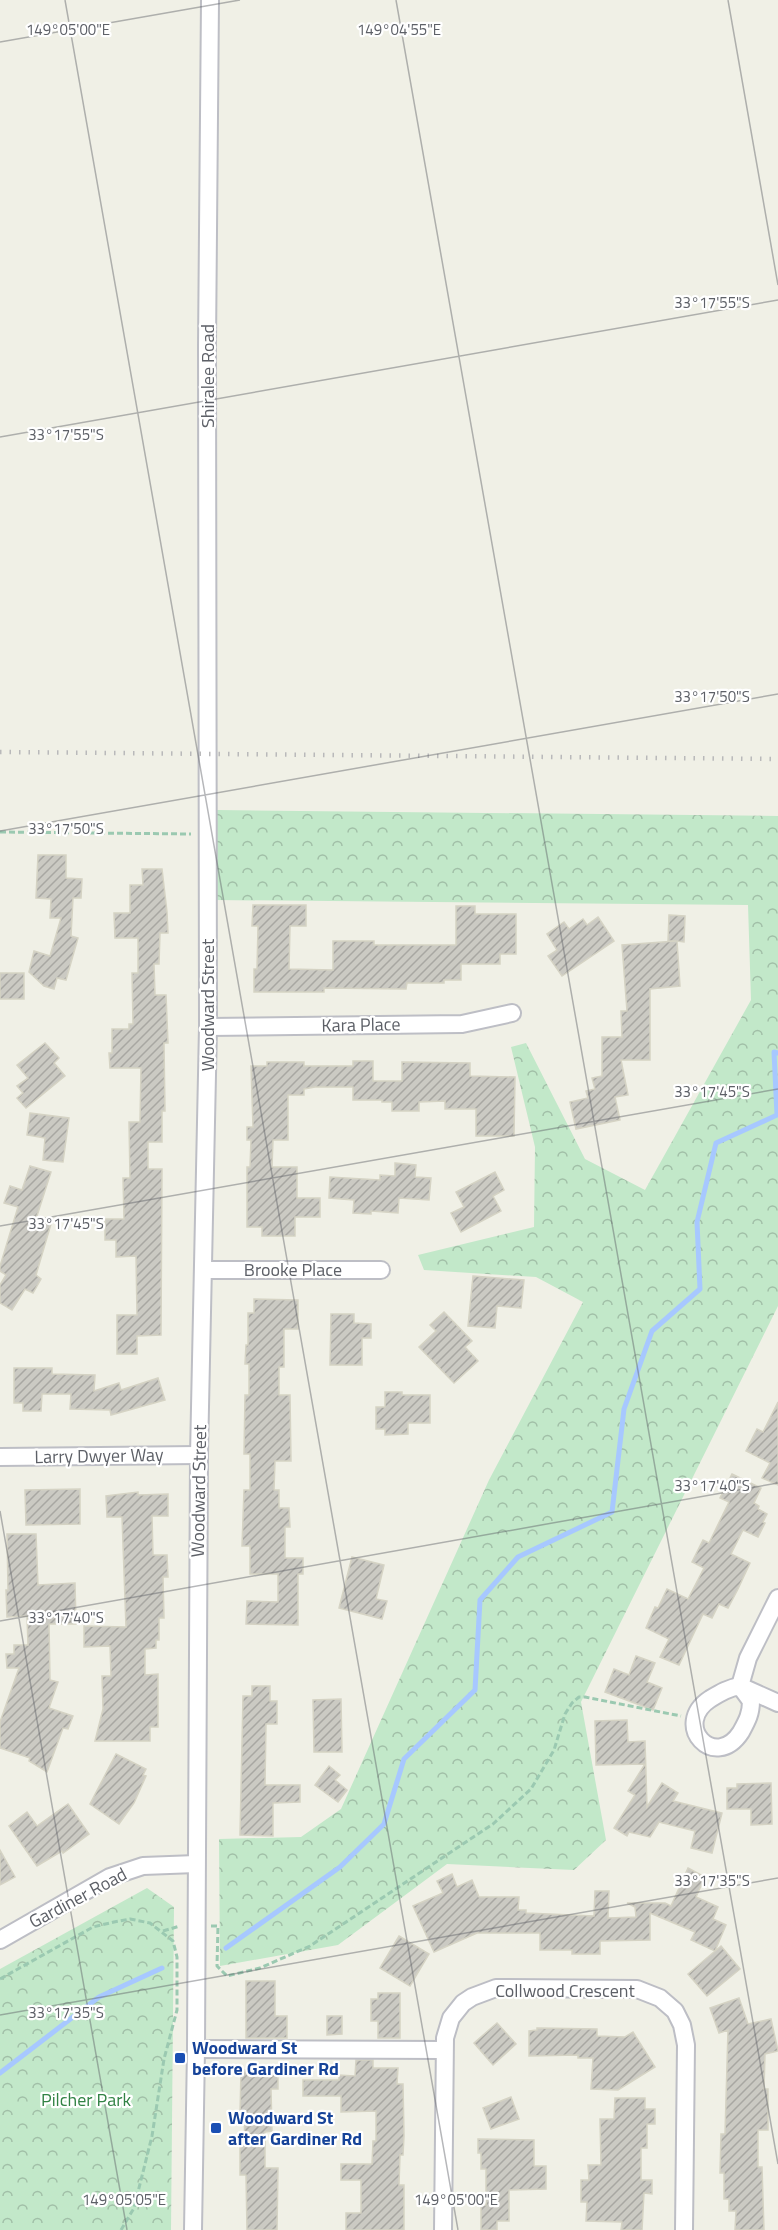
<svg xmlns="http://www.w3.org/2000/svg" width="778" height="2230" font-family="'Titillium Web',sans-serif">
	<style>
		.park { fill: url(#park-crowns) }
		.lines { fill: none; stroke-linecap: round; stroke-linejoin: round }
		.stream { stroke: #a7c8ff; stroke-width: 5 }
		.building { fill: url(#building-hatch); stroke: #d5d3c4; stroke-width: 1.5 }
		.minor-casing { stroke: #bdbec5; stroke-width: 20 }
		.path { stroke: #9bc9b1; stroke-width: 3; stroke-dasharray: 6 3; stroke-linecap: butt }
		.minor { stroke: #fff; stroke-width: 16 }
		.rail { stroke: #b9b9ba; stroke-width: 4.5; stroke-dasharray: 1.5 8; stroke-linecap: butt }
		.ticks { fill: none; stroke: #5d6067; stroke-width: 1.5; stroke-opacity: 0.45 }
		.transit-dot { fill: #1a4fb4; stroke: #fff; stroke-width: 2 }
		.labels { text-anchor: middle; stroke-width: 4.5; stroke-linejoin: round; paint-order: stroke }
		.street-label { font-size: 18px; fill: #5d6067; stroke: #fff }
		.transit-label { font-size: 18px; font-weight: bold; fill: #164399; stroke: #fff; text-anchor: start }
		.park-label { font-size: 18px; fill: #318244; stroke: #fff }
		.ticks-label { font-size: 15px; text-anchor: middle; fill: #5d6067; stroke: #fff; stroke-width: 4.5; stroke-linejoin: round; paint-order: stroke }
	</style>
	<defs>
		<pattern id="park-crowns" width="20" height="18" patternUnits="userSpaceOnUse" patternTransform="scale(1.5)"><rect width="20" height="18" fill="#c2e8c9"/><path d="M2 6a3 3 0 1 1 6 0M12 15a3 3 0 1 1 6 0" fill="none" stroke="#a1bfa7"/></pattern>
		<pattern id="building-hatch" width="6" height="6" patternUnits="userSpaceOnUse" patternTransform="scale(1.5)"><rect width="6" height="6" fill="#cbcac3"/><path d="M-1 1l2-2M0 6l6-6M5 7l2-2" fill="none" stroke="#a8a7a2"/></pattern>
	</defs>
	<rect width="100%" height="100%" fill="#f0f0e6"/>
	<g class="park">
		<polygon points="217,810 778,816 778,1306 581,1702 606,1840 574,1870 447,1864 338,1945 220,1966 219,1839 301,1837 341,1809 489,1480 583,1302 536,1277 424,1270 418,1255 534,1227 535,1147 511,1047 526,1043 585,1159 645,1190 751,1000 748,905 215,900"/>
		<polygon points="147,1888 174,1907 171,2230 0,2230 0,1969"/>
	</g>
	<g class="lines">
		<g class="stream">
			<polyline points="226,1948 340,1867 384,1824 404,1759 475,1690 480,1600 518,1557 612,1512 624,1409 652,1331 700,1289 697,1222 716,1143 777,1115 774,1052 778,1053"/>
			<polyline points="0,2073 99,1997 162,1968"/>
		</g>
	</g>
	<g class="building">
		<polygon points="38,855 66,855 66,878 82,879 81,898 73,898 71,936 78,938 66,980 57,978 54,989 44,986 29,972 34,951 50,956 61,918 50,918 51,899 36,898"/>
		<polygon points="142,869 162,869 167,912 168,933 160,933 159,964 154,964 155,995 166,995 168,1043 164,1043 165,1111 162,1111 162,1142 148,1142 148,1169 162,1169 161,1335 137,1336 137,1354 117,1354 117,1315 137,1315 136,1256 116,1257 116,1240 105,1240 105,1219 124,1219 123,1178 130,1178 129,1122 140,1122 141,1068 110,1068 109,1053 112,1053 112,1029 129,1029 129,1024 133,1024 132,973 138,973 138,938 115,938 114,913 130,913 130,885 143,885"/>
		<polygon points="253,905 306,905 306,926 290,926 289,969 333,970 333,941 374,941 374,945 456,945 456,906 475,906 475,914 516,914 516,954 500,954 500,964 461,964 461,980 444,980 444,983 407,983 406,989 324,988 324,992 254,992 254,969 257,969 258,926 252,926"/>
		<polygon points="669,915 685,916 684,942 677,941 680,986 650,989 650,1060 621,1060 628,1095 615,1097 620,1120 576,1129 570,1102 588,1098 586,1091 595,1089 592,1078 602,1076 602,1037 622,1037 621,1011 627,1011 622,945 676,941 668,941"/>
		<polygon points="598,917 614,941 562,976 548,956 557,950 547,934 564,922 569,929 583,919 587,925"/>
		<rect x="0" y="973" width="24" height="26"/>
		<polygon points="45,1043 59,1058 54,1063 65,1076 26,1108 17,1098 23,1093 17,1086 28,1078 17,1065"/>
		<polygon points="353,1061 373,1061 373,1081 402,1081 402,1062 470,1063 470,1076 515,1077 514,1136 476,1136 476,1109 445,1109 445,1101 419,1102 419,1111 392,1111 392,1102 382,1102 382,1100 353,1100 353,1087 315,1087 304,1089 304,1095 288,1095 288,1140 273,1140 272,1167 297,1167 297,1198 320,1198 320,1217 295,1217 295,1236 262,1236 262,1227 247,1227 247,1167 250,1167 251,1140 247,1140 247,1127 253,1127 251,1066 267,1066 267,1062 304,1062 304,1066 353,1066"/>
		<polygon points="30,1113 69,1118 63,1162 43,1160 45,1138 27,1135"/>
		<polygon points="395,1163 416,1165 415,1177 431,1178 429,1200 399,1198 398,1213 371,1211 371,1214 353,1213 354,1200 329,1198 330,1177 380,1180 380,1175 395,1176"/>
		<polygon points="30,1166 51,1172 36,1219 51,1224 36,1275 41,1279 33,1293 25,1289 12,1310 0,1303 0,1285 6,1275 0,1271 0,1266 18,1207 4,1203 10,1186 22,1190"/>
		<polygon points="495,1172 504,1190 493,1196 501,1211 461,1232 451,1213 464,1207 456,1192"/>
		<polygon points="473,1276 524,1280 521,1308 497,1306 495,1328 468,1326"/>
		<polygon points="254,1299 298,1300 298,1329 284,1329 284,1367 279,1367 279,1395 290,1395 291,1461 275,1461 274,1490 279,1490 279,1508 289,1508 290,1527 285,1527 285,1558 303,1558 303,1574 298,1574 298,1625 246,1624 247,1601 278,1602 278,1574 250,1574 250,1546 242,1546 244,1490 250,1490 250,1454 244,1454 245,1395 249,1395 249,1364 245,1364 246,1345 248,1345 248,1313 254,1313"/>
		<polygon points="444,1312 472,1341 465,1347 478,1361 454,1383 419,1347 436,1331 430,1325"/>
		<polygon points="331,1314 354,1314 354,1323 371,1324 371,1338 362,1338 362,1365 330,1365"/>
		<polygon points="14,1368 52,1368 52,1374 95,1375 94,1391 119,1383 121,1390 158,1378 165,1400 111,1415 110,1410 70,1409 71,1394 42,1394 41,1411 23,1411 23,1403 14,1403"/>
		<polygon points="385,1392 402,1392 402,1395 430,1395 430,1423 408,1423 408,1434 385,1435 385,1429 376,1429 376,1407 385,1407"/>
		<polygon points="778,1402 778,1485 762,1478 770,1463 746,1451 757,1429 763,1432"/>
		<polygon points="732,1474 761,1488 754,1503 759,1506 758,1509 767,1514 763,1522 765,1523 758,1537 743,1530 731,1554 750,1563 738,1589 728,1608 719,1604 712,1618 703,1614 679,1665 660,1657 669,1639 646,1628 655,1607 658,1608 667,1589 688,1599 704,1568 692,1562 703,1540 709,1543 729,1502 720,1498"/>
		<polygon points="80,1489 80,1524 26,1525 25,1490"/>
		<polygon points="138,1492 138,1495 168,1494 168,1516 152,1516 153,1555 167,1555 168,1577 163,1577 164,1618 159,1618 159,1640 156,1640 156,1648 145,1649 145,1675 158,1674 158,1727 150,1727 150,1741 95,1741 103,1709 102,1676 111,1676 110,1646 84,1647 84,1626 126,1627 122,1517 107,1517 106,1496"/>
		<polygon points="7,1534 36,1534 38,1585 75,1583 76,1624 49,1624 50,1680 58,1682 49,1708 73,1716 68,1729 63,1728 47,1772 29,1761 30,1758 0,1748 0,1722 19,1668 7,1668 6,1654 14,1654 14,1645 28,1645 27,1616 7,1617 6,1590 8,1590"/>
		<polygon points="352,1557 384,1565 376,1599 387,1601 382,1619 339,1608"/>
		<polygon points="636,1656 655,1663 647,1682 662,1688 653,1710 605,1692 614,1669 629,1675"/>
		<polygon points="252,1686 270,1686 270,1701 277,1701 277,1724 266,1724 265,1785 300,1785 300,1802 273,1803 273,1836 240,1835 243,1696 252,1696"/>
		<polygon points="341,1699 342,1752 314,1752 313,1700"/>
		<polygon points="627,1720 628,1742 645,1741 647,1807 662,1783 678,1793 673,1801 722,1813 712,1853 691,1848 695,1831 659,1822 650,1837 629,1832 627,1836 614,1828 635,1795 628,1791 645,1764 596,1765 595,1721"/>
		<polygon points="116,1754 146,1769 143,1775 146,1776 134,1803 119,1824 90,1804"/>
		<polygon points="329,1766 340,1775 335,1780 347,1790 338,1802 315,1785"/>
		<polygon points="771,1783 772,1824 751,1825 751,1809 727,1809 727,1788 737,1788 737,1784"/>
		<polygon points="68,1804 89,1834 63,1853 62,1851 37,1866 9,1826 27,1812 37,1826"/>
		<polygon points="0,1850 15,1877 0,1885"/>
		<polygon points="688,1868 705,1877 696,1897 718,1907 713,1919 726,1925 715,1951 691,1940 695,1932 650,1913 650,1940 600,1941 600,1954 572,1954 572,1950 540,1950 540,1933 477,1933 434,1952 413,1906 443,1893 437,1881 452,1874 457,1887 472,1880 479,1897 519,1897 518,1910 526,1910 526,1913 594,1916 595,1891 609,1891 608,1918 636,1917 635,1907 627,1903 665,1903 671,1906"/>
		<polygon points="399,1936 429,1954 410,1986 380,1968"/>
		<polygon points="721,1946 740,1969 707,1996 688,1974"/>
		<polygon points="246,1981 275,1981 275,2016 287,2016 287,2038 246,2038"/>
		<polygon points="378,1993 400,1993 400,2038 378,2038 378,2021 371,2021 371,1999 378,1999"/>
		<polygon points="739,1998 748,2024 771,2019 778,2051 765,2054 764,2089 768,2089 768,2130 758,2130 758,2167 762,2167 764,2230 735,2230 736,2211 729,2211 729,2199 724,2199 724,2173 720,2173 721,2134 725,2134 728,2030 719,2033 710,2008"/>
		<polygon points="327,2016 342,2016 342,2034 327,2035"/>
		<polygon points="497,2023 516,2044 493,2065 474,2043"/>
		<polygon points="537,2028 597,2029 597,2036 625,2037 633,2032 655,2067 618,2090 591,2089 593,2058 578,2058 578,2055 529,2056 529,2031 537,2030"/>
		<polygon points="356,2060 373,2060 373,2068 398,2068 397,2084 403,2084 404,2136 403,2155 400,2155 399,2185 404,2185 404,2230 346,2230 346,2213 361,2213 361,2180 341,2180 341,2164 372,2164 373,2141 376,2141 376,2111 341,2112 341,2096 303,2096 303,2080 339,2080 339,2075 355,2076"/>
		<polygon points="278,2066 278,2089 271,2089 272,2131 265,2132 265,2168 278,2168 277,2230 247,2230 246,2175 240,2175 240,2141 245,2141 244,2116 240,2116 241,2070 257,2070 256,2067"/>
		<polygon points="511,2097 519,2119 491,2129 483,2108"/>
		<polygon points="615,2098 645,2098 645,2109 655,2109 655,2124 647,2124 647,2148 641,2148 641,2180 652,2180 652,2194 644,2193 642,2230 621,2230 622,2222 586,2221 587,2202 581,2202 581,2180 589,2180 588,2165 601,2165 600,2119 614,2119"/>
		<polygon points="478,2139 534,2140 534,2166 546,2166 546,2189 509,2190 509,2221 497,2221 497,2230 481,2230 481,2205 486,2205 486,2169 481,2169 481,2153 478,2153"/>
	</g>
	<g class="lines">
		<g class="minor-casing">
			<g id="minor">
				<polyline points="208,1027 462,1024 512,1013"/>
				<polyline points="204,1270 381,1270"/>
				<polyline points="0,1457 199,1455"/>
				<path d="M740 1686 751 1701C751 1714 747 1721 741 1732 715 1772 671 1725 710 1699 720 1693 728 1688 740 1686L778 1703"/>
				<polyline points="740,1686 748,1658 778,1598"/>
				<polyline points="0,1940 110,1877 143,1866 196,1864"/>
				<polyline points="196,2049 444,2050"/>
				<polyline points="193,2230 196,2049 199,1455 208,1027 207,346 210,0"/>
				<polyline points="443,2230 445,2038 451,2018 463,2003 472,1997 496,1988 637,1989 660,1998 675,2011 682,2025 686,2045 684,2230"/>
			</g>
		</g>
		<g class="path">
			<polyline points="0,832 191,834"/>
			<polyline points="211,1926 218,1926 217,1966 227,1976 260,1968 310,1946 493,1824 531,1789 554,1750 565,1714 572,1703 579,1697 585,1697 681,1716"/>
			<polyline points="163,1931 180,1926"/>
			<polyline points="0,1979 93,1927 114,1922 130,1919 150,1923 173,1941 177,1957 177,2010 164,2059 152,2136 134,2208 121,2230"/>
		</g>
		<use href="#minor" class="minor"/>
		<polyline class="rail" points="0,752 778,759"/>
	</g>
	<path class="ticks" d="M65 0 458 2230M396 0 778 2164M728 0 778 285M0 42 240 0M0 437 778 300M0 831 778 694M0 1226 778 1089M0 1511 127 2230M0 1621 778 1483M0 2015 778 1878"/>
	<g class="transit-dot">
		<rect x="174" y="2052" width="12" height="12" rx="3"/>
		<rect x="210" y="2122" width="12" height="12" rx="3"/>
	</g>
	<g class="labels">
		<g class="street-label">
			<text transform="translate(208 376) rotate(-90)" y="6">Shiralee Road</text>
			<text transform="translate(208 1005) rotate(-90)" y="6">Woodward Street</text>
			<text transform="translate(361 1025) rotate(-1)" y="6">Kara Place</text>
			<text x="293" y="1276">Brooke Place</text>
			<text transform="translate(99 1456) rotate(-1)" y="6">Larry Dwyer Way</text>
			<text transform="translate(199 1491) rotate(-89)" y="6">Woodward Street</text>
			<text transform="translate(78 1898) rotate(-28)" y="6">Gardiner Road</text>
			<text x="565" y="1997">Collwood Crescent</text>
		</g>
		<g class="transit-label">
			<text x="192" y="2054">Woodward St<tspan x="192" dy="21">before Gardiner Rd</tspan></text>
			<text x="228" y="2124">Woodward St<tspan x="228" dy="21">after Gardiner Rd</tspan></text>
		</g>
		<g class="park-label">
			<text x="86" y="2106">Pilcher Park</text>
		</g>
	</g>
	<g class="ticks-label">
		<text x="68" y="35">149°05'00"E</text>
		<text x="399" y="35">149°04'55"E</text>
		<text x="712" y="308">33°17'55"S</text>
		<text x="66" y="440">33°17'55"S</text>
		<text x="712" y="702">33°17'50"S</text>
		<text x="66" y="834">33°17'50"S</text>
		<text x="712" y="1097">33°17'45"S</text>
		<text x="66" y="1229">33°17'45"S</text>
		<text x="712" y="1491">33°17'40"S</text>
		<text x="66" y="1623">33°17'40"S</text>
		<text x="712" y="1886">33°17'35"S</text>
		<text x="66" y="2018">33°17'35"S</text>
		<text x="124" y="2205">149°05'05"E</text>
		<text x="456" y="2205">149°05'00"E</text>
	</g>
</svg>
